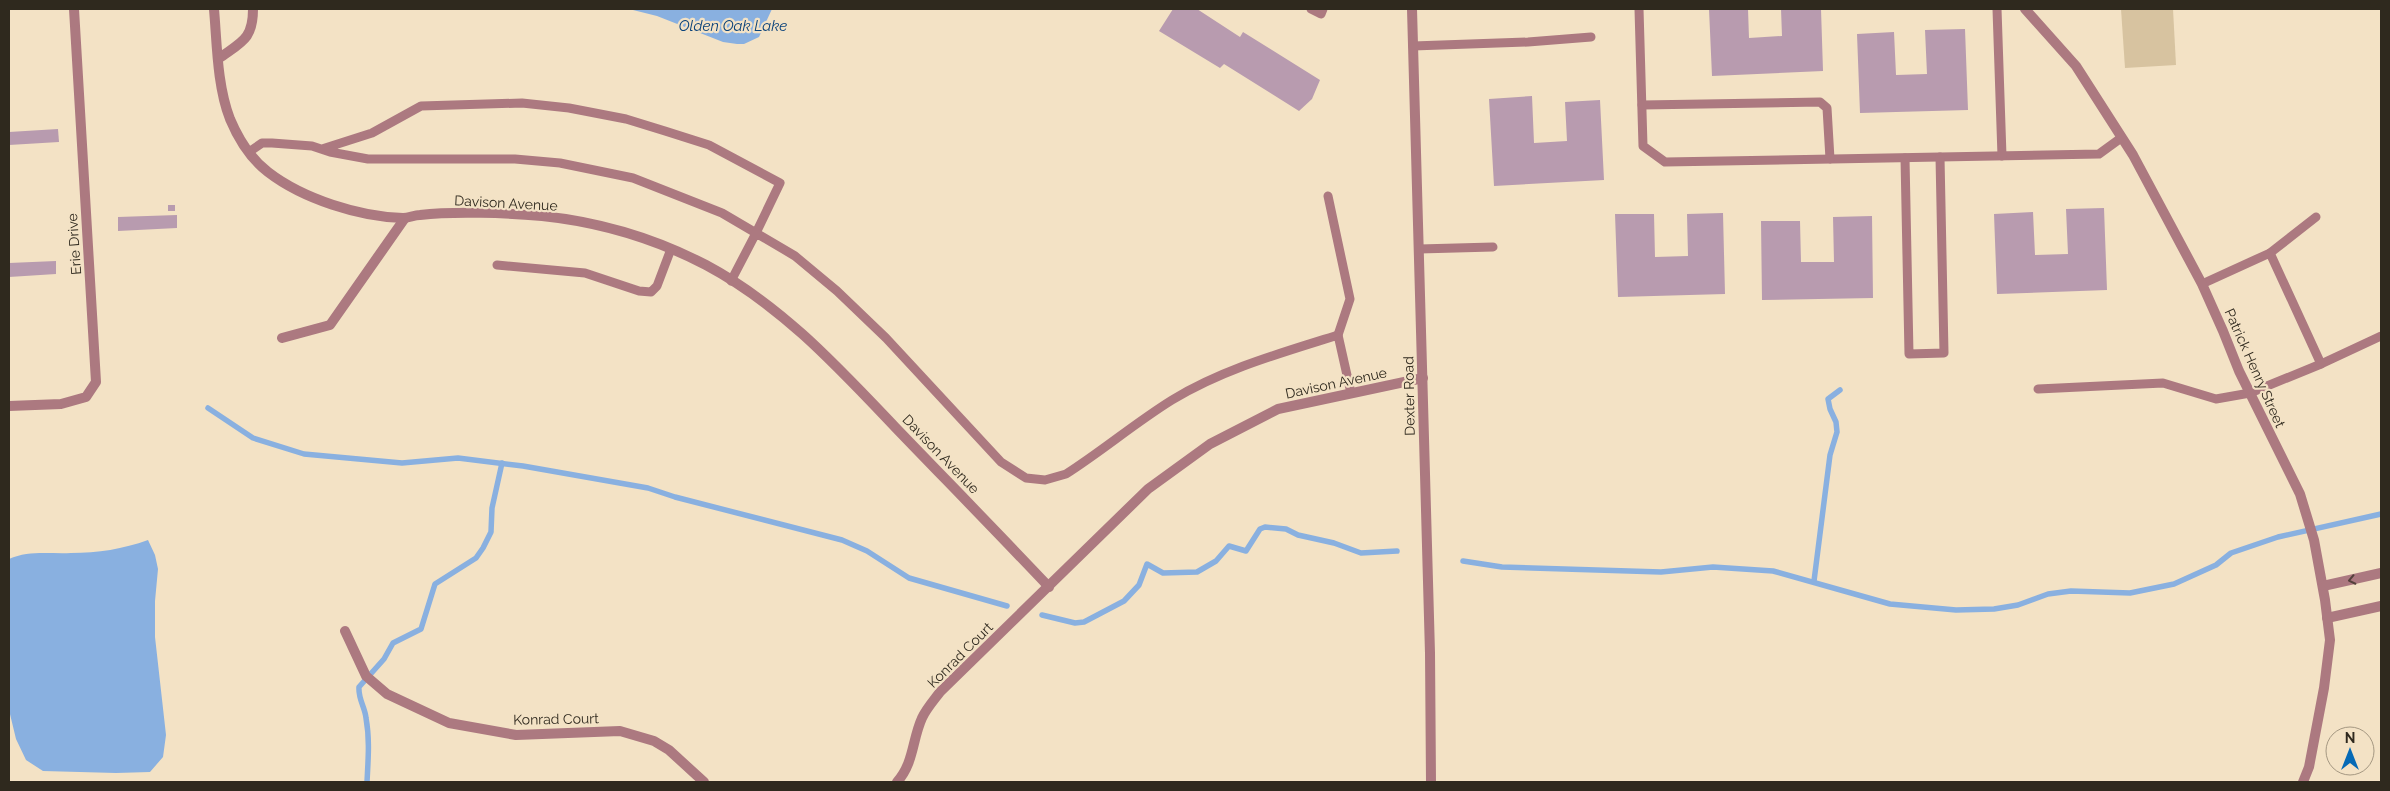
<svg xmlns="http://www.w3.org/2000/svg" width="2390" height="791" font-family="Raleway,sans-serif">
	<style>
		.green { fill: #d7c3a0 }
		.water { fill: #89b0e0 }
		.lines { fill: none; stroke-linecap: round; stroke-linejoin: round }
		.stream { stroke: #89b0e0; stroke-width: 5.5 }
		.building { fill: #b89baf }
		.service { stroke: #ac7980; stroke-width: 9 }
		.minor { stroke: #ac7980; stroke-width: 10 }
		.oneway { stroke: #54413b }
		.labels { text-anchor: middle; stroke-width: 4.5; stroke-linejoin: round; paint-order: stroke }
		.street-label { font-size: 14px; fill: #2f291e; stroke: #f3e2c5 }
		.water-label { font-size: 15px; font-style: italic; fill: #08417a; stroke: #f3e2c5 }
	</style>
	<rect width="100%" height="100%" fill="#f3e2c5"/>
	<polygon class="green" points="2121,9 2173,9 2176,65 2125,68"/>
	<g class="water">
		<polygon points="629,9 772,9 759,37 744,44 737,44 723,42 657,16"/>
		<path d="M148 540 155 555 158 569 155 601V637L166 735 163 757 150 772 116 773 43 771 26 760 16 739 9 710V559C29 550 49 554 71 553 98 553 123 549 148 540Z"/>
	</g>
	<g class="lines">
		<g class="stream">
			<polyline points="208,408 253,438 304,454 402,463 458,458 523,466 648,488 675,497 842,540 867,551 909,578 1007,606"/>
			<polyline points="1463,561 1502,567 1661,572 1713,567 1773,571 1890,604 1956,610 1994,609 2018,605 2048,594 2071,591 2130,593 2174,584 2216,565 2231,553 2278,537 2381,514"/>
			<polyline points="1814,581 1830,455 1837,432 1836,422 1830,409 1828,399 1840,390"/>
			<polyline points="1042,615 1075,623 1084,622 1124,601 1139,585 1147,564 1163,573 1197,572 1216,561 1229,546 1246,551 1260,529 1265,527 1286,529 1298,535 1334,543 1361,553 1397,551"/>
			<path d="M367 782C368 761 370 740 366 718 365 707 358 699 359 687L384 659 393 643 421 629 435 584 476 558 483 548 491 532 492 508 502 463"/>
		</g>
	</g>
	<g class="building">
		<polygon points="1173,9 1197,9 1240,37 1243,32 1320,80 1312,99 1299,111 1224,64 1220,68 1159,31"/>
		<polygon points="1709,9 1748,9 1749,38 1782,36 1781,9 1821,9 1823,71 1712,76"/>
		<polygon points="1965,29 1968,110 1860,113 1857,34 1894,32 1896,75 1927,74 1925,30"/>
		<polygon points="1532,96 1534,143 1567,141 1565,102 1600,100 1604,180 1494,186 1489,99"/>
		<polygon points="58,129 59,142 9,145 9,132"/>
		<rect x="168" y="205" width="7" height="6"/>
		<polygon points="2104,208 2107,290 1997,294 1994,214 2033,212 2035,255 2068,254 2066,209"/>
		<polygon points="1723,213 1725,294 1618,297 1615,214 1654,214 1655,257 1688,256 1687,214"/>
		<polygon points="177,215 177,228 118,231 118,217"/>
		<polygon points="1872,216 1873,298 1762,300 1761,221 1800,221 1801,262 1834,262 1833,217"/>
		<polygon points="56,261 56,274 9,277 9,263"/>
	</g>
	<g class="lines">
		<g class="service">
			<polyline points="1311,9 1321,14 1323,9"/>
			<polyline points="1639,9 1643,146 1665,162 2099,154 2121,138"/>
			<polyline points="1997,9 2002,156"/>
			<polyline points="1413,46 1528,42 1591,37"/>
			<polyline points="1642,105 1820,102 1827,108 1830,159"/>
			<polyline points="249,152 262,143 272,143 312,146 330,152 368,159 515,159 560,163 633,178 722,213 756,233 780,183 709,145 665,131 626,119 569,108 522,103 421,106 372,133 322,149"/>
			<polyline points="1905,158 1909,354 1944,353 1940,157"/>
			<polyline points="1328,196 1350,299 1338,335"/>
			<polyline points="1419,249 1493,247"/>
			<polyline points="2270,253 2316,217"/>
			<polyline points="497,265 585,273 639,291 651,292 657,286 671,249"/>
			<path d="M731 281 756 233 795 256 837 291 886 338 1001 462 1026 478 1045 480 1066 474C1102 451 1135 423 1172 400 1223 369 1281 353 1338 335L1351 393"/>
			<polyline points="2321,364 2381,336"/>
			<polyline points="2038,389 2163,383 2216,399 2250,393 2321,364 2270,253 2202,284"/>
		</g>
		<g class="minor">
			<path d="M214 9C217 43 217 86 230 119 238 138 251 159 268 172 303 199 360 217 403 218 409 218 414 215 420 215 454 211 507 213 542 216 600 222 654 238 706 265 781 305 837 366 895 427 946 480 998 533 1049 587"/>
			<polyline points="1412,9 1430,653 1431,782"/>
			<polyline points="2025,9 2076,66 2133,155 2202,284 2223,331 2239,371 2300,494 2314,540 2325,600 2330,640 2324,688 2309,767 2303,782"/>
			<path d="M218 59C241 42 253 40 253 9"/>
			<polyline points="282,338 330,325 405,218"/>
			<polyline points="9,406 61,404 86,397 96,382 74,9"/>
			<polyline points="2323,586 2381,573"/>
			<polyline points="2327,618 2381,606"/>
			<polyline points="345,631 366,676 387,694 449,723 516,735 620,731 654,741 669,750 704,782"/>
			<path d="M897 782C914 763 912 740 922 718 926 709 934 700 940 692L1148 489 1210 444 1278 409 1423 378"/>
		</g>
	</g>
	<defs><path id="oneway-chevron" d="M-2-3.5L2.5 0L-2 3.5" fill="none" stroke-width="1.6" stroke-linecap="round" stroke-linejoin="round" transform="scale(1.25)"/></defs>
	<use class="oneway" href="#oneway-chevron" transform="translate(2352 580) rotate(168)"/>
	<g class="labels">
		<g class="street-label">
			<text transform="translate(506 203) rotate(3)" y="5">Davison Avenue</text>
			<text transform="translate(74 244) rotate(-94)" y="5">Erie Drive</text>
			<text transform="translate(2255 368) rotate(66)" y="5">Patrick Henry Street</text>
			<text transform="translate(1336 383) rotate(-12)" y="5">Davison Avenue</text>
			<text transform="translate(1409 396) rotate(-91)" y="5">Dexter Road</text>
			<text transform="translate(941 454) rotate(46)" y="5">Davison Avenue</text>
			<text transform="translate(960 655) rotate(-45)" y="5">Konrad Court</text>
			<text transform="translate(556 719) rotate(-1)" y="5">Konrad Court</text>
		</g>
		<g class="water-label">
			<text x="733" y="31">Olden Oak Lake</text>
		</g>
	</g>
	<rect width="2390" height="791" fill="none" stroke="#2f291e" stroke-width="20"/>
	<g transform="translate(2350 751)"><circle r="24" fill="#f3e2c5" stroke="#a59882"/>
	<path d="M0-4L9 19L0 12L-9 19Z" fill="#056ab6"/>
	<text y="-8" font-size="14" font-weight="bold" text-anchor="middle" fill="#2f291e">N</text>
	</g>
</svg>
